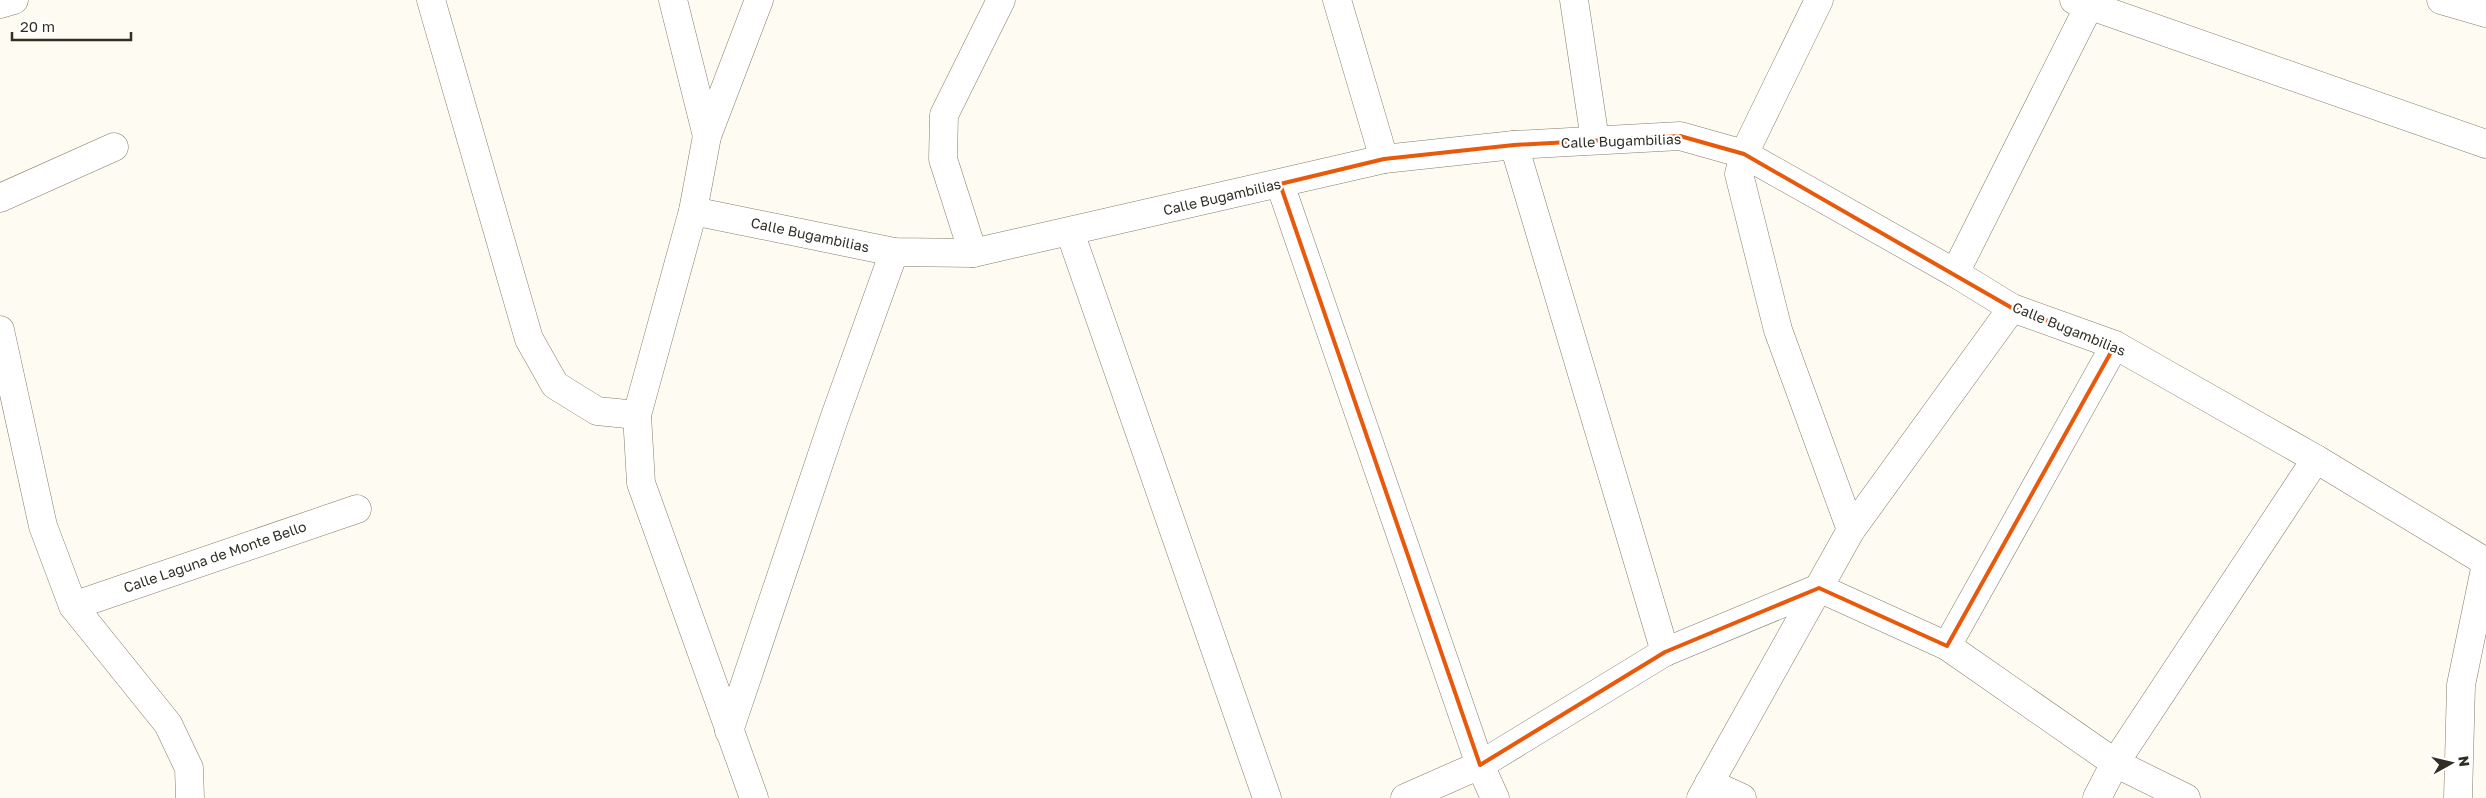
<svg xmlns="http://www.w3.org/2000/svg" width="2486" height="798" font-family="'Golos Text',sans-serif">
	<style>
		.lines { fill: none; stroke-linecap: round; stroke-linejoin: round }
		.street-casing { stroke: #857d6b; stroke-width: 29 }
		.street { stroke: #fff; stroke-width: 28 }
		.marked { fill: none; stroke: #e8590c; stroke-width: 4; stroke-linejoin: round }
		.labels { text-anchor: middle; stroke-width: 4.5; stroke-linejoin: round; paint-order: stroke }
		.street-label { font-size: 14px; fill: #312e26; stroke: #fff }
	</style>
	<rect width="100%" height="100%" fill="#fefbf3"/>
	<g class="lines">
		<g class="street-casing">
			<g id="street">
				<polyline points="431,0 529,339 555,385 597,411 637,415"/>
				<polyline points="673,0 707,136"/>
				<polyline points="1337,0 1384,159"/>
				<polyline points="1574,0 1595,140"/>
				<polyline points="1819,0 1744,154 1739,174 1778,330 1851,530"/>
				<polyline points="2074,0 2486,144"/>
				<polyline points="2441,0 2486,13"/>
				<polyline points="0,4 14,0"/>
				<polyline points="1514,145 1665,652"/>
				<polyline points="1280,184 1480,765 1495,798"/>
				<polyline points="0,198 114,147"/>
				<polyline points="693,211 894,252 973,253 1384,159 1514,145 1680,136 1744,154 1955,273 2012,308 2115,345 2316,459 2486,562"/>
				<polyline points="1070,232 1267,798"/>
				<polyline points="973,253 943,159 944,115 1001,0"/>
				<polyline points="1955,273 2089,6"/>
				<polyline points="0,330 43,526 73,606 168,724 189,768 190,798"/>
				<polyline points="73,606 357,509"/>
				<polyline points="1947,646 2115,345"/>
				<polyline points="729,731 834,419 894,252"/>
				<polyline points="1709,783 1742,798"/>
				<polyline points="754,798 641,483 637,415 693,211 707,136 759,0"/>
				<polyline points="1405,798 1480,765 1665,652 1819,588 1947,646 2115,763 2186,798"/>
				<polyline points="1701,798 1851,530 2012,308"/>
				<polyline points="2097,798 2115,763 2316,459"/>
				<polyline points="2458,798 2461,685 2486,564"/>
			</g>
		</g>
		<use href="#street" class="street"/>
	</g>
	<path class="marked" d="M1680 136 1744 154 2012 308 2115 345 1947 646 1819 588 1665 652 1480 765 1280 184 1384 159 1514 145Z"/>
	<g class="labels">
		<g class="street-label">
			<text transform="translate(1621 141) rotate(-2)" y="5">Calle Bugambilias</text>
			<text transform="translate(1222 197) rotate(-13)" y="5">Calle Bugambilias</text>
			<text transform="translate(810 235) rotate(12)" y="5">Calle Bugambilias</text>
			<text transform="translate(2069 329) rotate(22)" y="5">Calle Bugambilias</text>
			<text transform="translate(215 557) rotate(-19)" y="5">Calle Laguna de Monte Bello</text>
		</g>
	</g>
	<g transform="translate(2451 763) rotate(82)" stroke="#ffffff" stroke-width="4" paint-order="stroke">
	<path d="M0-4L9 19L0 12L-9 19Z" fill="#312e26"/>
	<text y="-8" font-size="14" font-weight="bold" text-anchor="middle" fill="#312e26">N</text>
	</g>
	<path d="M12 32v8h119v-8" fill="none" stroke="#312e26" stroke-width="2.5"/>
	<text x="20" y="32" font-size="15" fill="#312e26" stroke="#ffffff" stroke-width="4" paint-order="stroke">20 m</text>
</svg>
